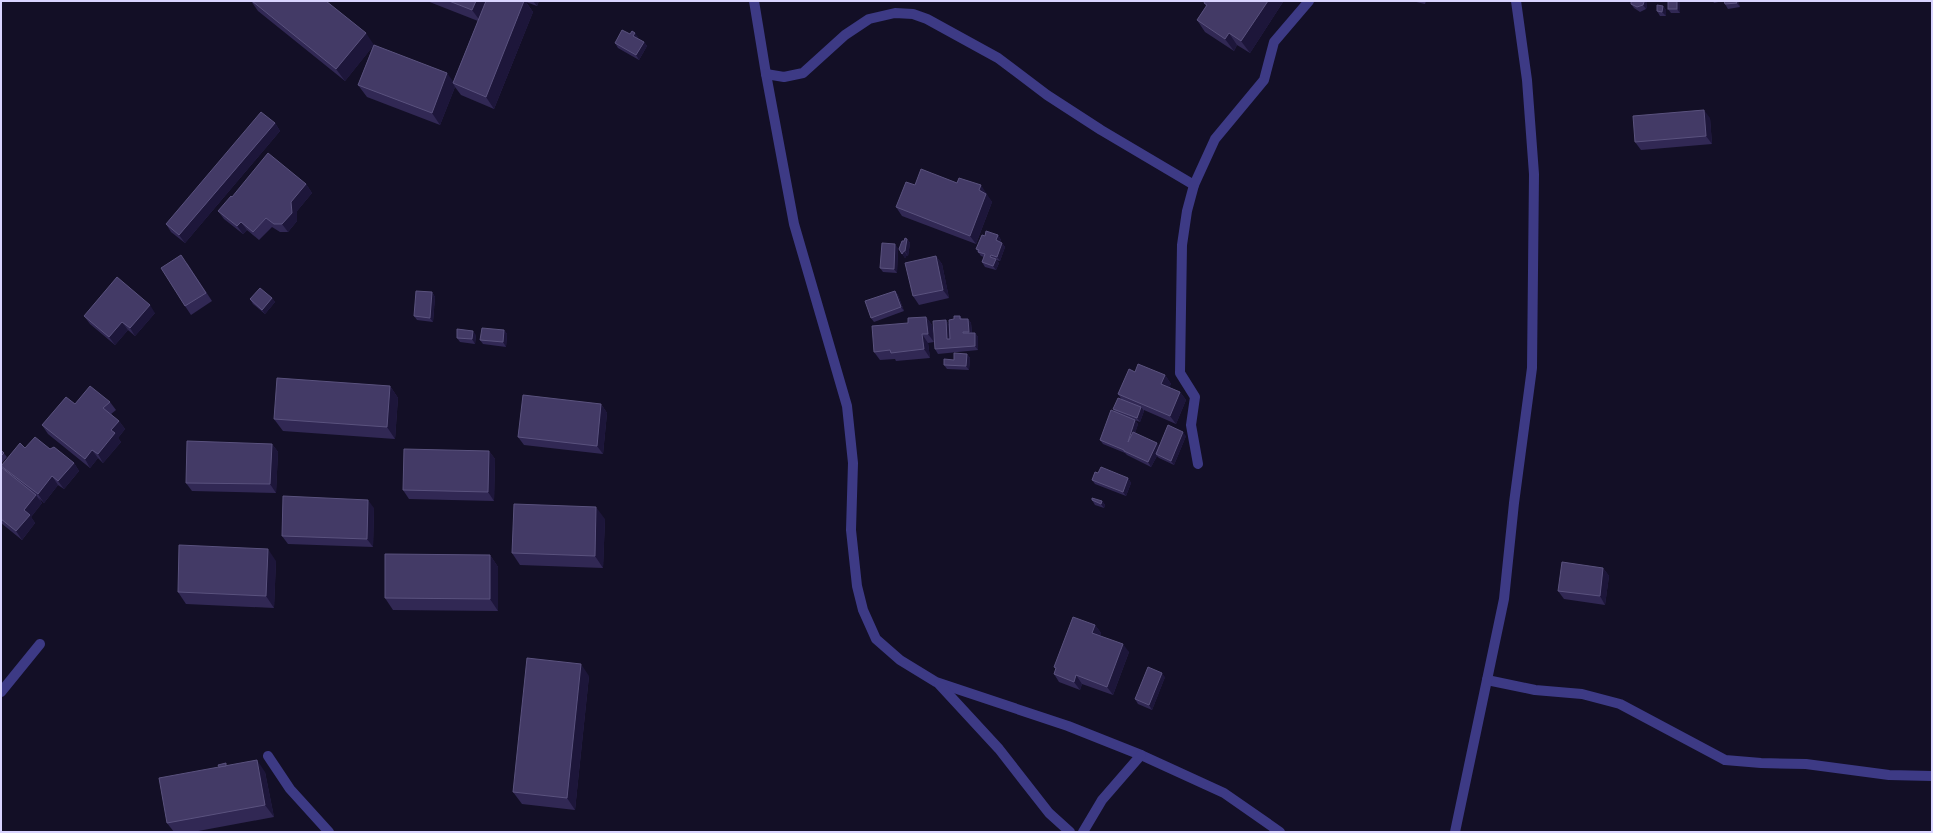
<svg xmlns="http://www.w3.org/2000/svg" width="1933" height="833" font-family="'Space Grotesk',sans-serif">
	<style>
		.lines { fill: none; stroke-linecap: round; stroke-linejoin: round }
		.street { stroke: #3d3a85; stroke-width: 10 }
		.wall { fill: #312854 }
		.shaded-wall { fill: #1d163a }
		.building { fill: #433a66; stroke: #5a527e }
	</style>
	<rect width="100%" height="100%" fill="#130f26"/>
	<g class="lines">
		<g class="street">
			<polyline points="754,1 766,74 794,224 847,406 853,463 851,530 857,586 863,610 876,639 900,660 936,682 1068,726 1141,755 1224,793 1280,832"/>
			<polyline points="766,74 784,77 803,73 845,35 869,19 895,13 913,14 927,19 998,58 1047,95 1101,130 1194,185"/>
			<polyline points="1198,464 1191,425 1195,397 1180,373 1182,245 1187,211 1194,185 1215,139 1264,80 1274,42 1309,1"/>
			<polyline points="1487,680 1535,690 1582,694 1620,704 1725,760 1761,763 1806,764 1889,775 1932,776"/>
			<polyline points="939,684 999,749 1049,813 1070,832"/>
			<polyline points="1,692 40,644"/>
			<polyline points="268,756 290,789 329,832"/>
			<polyline points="1083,832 1102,800 1141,755"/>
			<polyline points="1455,832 1504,599 1514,503 1532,368 1534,174 1527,80 1516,1"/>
		</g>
	</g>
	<g class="wall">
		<polygon points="251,1 326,1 374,45 453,82 478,21 427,1 539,1 537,6 526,2 533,12 494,109 461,95 455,87 440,125 367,97 358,85 373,46 345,81 258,11"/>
		<polygon points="1205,1 1282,1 1283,2 1250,53 1237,45 1234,51 1205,32 1197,20 1206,6 1204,3"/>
		<polygon points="1412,1 1426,1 1425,4"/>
		<polygon points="1713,1 1723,1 1714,3"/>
		<polygon points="1738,1 1740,7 1728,9 1725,4"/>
		<polygon points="1647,2 1647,6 1646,9 1640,12 1634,8 1631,4"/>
		<polygon points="1680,2 1680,13 1671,13 1668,9"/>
		<polygon points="1663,6 1666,10 1666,16 1660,16 1657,11"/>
		<polygon points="630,34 638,37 637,38 644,42 647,46 639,60 618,48 615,43"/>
		<polygon points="1710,118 1712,144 1641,150 1635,142"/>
		<polygon points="275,123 280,131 185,243 171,232 166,224"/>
		<polygon points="306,184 312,193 297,211 297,221 288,232 280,232 272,227 259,240 247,230 243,234 224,219 218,211 232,197"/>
		<polygon points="915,185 987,193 986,194 992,202 976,244 902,216 896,207"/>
		<polygon points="998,235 1001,240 1000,242 1002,243 1005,247 1000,261 996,260 999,263 996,270 985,267 982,262 984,257 981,256 976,249 985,236"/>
		<polygon points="907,239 910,243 908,256 907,255 905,258 899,249 904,241"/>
		<polygon points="898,248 897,273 883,272 880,268"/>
		<polygon points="936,256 942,264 949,298 919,305 913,296"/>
		<polygon points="187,263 212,301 191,315 185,306"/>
		<polygon points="895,291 898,295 904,311 874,322 871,318"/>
		<polygon points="432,292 435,297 433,322 417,320 414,316"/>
		<polygon points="272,298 275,302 265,314 253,304 250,299"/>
		<polygon points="155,313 135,336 128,330 115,345 90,324 84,316"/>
		<polygon points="960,316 962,319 968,319 971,323 972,333 975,333 978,337 978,350 938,354 935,349 946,320 949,325 954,319"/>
		<polygon points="926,317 932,325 934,342 928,343 930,358 896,361 895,359 880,360 874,352 908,323"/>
		<polygon points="504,330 507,334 506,347 483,344 480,340"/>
		<polygon points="476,335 475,344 460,342 457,338"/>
		<polygon points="967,354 970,358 969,370 947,369 944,365 954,360"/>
		<polygon points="1135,372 1165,375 1171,384 1169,387 1180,392 1186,400 1176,424 1144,410 1144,411 1140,422 1135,420 1138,424 1135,433 1159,446 1186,436 1174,465 1159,458 1157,456 1151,467 1127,455 1125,453 1103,444 1100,440 1115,412 1113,409 1122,400 1118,394"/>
		<polygon points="390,386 398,398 395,439 283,431 274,419"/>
		<polygon points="110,402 116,410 111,414 119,421 125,429 118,438 121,442 103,463 98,458 90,468 48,434 42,425 75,404"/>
		<polygon points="601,404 607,413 603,454 524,445 518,437"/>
		<polygon points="272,444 278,452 276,493 192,491 186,483"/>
		<polygon points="50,449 74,463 79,471 64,489 58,485 44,503 39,498 42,503 31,517 35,523 22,540 1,523 1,468 4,469 1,466"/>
		<polygon points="1,450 7,457 1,464"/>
		<polygon points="489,451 495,459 494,501 409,499 403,490"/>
		<polygon points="1098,473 1128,478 1131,483 1126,496 1095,484 1092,480"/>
		<polygon points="1092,500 1102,501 1105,505 1104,508 1095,505"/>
		<polygon points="374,508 373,547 288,544 282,536"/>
		<polygon points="605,519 603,568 520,565 512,553"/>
		<polygon points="490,555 498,567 498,611 393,610 385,598"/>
		<polygon points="276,561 274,608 186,604 178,592"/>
		<polygon points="1603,568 1609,576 1605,605 1564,599 1558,591"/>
		<polygon points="1095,625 1101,633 1100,636 1129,652 1113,695 1082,684 1080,690 1059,682 1054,674 1056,669 1054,667"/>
		<polygon points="589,676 575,810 522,804 513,792"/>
		<polygon points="1165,677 1152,710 1138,704 1135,699"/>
		<polygon points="227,765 265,772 274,817 193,832 174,832 167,823"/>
	</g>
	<g class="shaded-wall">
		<polygon points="476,1 489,1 481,22 472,10"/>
		<polygon points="524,1 525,1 533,12 494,109 486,97"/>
		<polygon points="533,1 539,1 537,6"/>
		<polygon points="1268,1 1282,1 1283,2 1250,53 1241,41"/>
		<polygon points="1644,1 1646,1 1647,2 1647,6 1646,9 1643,5"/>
		<polygon points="1677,1 1679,1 1680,2 1680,13 1677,9"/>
		<polygon points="1736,1 1738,1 1740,7 1737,3"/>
		<polygon points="1663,6 1666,10 1666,16 1662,12"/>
		<polygon points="366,33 374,45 345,81 336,69"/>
		<polygon points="635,33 638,37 636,40 633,36"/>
		<polygon points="1229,33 1237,45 1234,51 1225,39"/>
		<polygon points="644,42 647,46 639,60 636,55"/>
		<polygon points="447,73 455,84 453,83 455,87 440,125 432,113"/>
		<polygon points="1704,110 1710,118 1712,144 1706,136"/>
		<polygon points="275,123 280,131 185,243 179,235"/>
		<polygon points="306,184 312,193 297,211 297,221 288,232 282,224 291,202"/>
		<polygon points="981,185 992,202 976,244 970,236 979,190"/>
		<polygon points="241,222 247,230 243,234 237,226"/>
		<polygon points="998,235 1001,240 999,245 996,240"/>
		<polygon points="907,239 910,243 908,256 905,251"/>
		<polygon points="1002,243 1005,247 1000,261 997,257"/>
		<polygon points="895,244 898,248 897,273 894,269"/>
		<polygon points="904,251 907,255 905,258 902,254"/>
		<polygon points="936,256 942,264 949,298 943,290"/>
		<polygon points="996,259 999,263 996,270 993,266"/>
		<polygon points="895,291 898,295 904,311 901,307"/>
		<polygon points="432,292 435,297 433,322 430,318"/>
		<polygon points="272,298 275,302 265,314 262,310"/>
		<polygon points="150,305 155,313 135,336 130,328"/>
		<polygon points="926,317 932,325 934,342 928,334"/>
		<polygon points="968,319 971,323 972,336 969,332"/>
		<polygon points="946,320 949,325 950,343 947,339"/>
		<polygon points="122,322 128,330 115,345 109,337"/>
		<polygon points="504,330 507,334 506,347 503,342"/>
		<polygon points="473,331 476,335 475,344 472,339"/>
		<polygon points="975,333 978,337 978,350 975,346"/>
		<polygon points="922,334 928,343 930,358 924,349"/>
		<polygon points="967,354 970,358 969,370 966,366"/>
		<polygon points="1165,375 1171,384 1167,392 1161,384"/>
		<polygon points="390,386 398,398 395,439 387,427"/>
		<polygon points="1180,392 1186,400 1176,424 1170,416"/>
		<polygon points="601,404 607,413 603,454 597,446"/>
		<polygon points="1141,407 1144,411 1140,422 1137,418"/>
		<polygon points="1135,420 1138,424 1131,446 1128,442"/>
		<polygon points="119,421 125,429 118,438 121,442 103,463 98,454 111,430"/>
		<polygon points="1183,432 1186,436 1174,465 1171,461"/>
		<polygon points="1157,443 1160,447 1156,454 1157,456 1151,467 1148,462"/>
		<polygon points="272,444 278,452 276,493 270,484"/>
		<polygon points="92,450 98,458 90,468 85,459"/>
		<polygon points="489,451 495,459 494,501 488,492"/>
		<polygon points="74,463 79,471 64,489 58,481"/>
		<polygon points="52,476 58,485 44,503 38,494"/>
		<polygon points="1128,478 1131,483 1126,496 1123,492"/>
		<polygon points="36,495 42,503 31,517 35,523 22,540 16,531 24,510"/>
		<polygon points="368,500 374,508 373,547 367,539"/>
		<polygon points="1102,501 1105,505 1104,508 1101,504"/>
		<polygon points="596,507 605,519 603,568 595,556"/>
		<polygon points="268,549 276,561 274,608 266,596"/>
		<polygon points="490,555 498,567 498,611 490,599"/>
		<polygon points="1603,568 1609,576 1605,605 1600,596"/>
		<polygon points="1095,625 1101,633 1098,641 1092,633"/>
		<polygon points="1123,644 1129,652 1113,695 1107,687"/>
		<polygon points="581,664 589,676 575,810 567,798"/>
		<polygon points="1162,673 1165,677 1152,710 1149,705"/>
		<polygon points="1076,675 1082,684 1080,690 1074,682"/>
		<polygon points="257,760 265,772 274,817 265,805"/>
	</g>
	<g class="building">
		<polygon points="252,1 326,1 366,33 336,69"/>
		<polygon points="449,1 476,1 472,10"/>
		<polygon points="486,1 524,1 486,97 453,83"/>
		<polygon points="1205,1 1268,1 1241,41 1229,33 1225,39 1197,20 1207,5 1204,3"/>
		<polygon points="1631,1 1644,1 1644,2 1643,5 1637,7 1631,4"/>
		<rect x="1668" y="1" width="9" height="8"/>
		<polygon points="1724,1 1736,1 1737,3 1725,4"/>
		<polygon points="1657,5 1663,6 1662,12 1657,11"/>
		<polygon points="622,30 630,34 632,31 635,33 633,36 644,42 636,55 615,43"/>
		<polygon points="374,45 447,73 432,113 358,85"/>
		<polygon points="1704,110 1706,136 1635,142 1633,116"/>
		<polygon points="261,112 275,123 179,235 166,224"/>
		<polygon points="268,153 306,184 291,202 292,213 282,224 274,224 266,218 253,232 241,222 237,226 218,211 231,196 232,197"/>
		<polygon points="921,169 957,183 959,178 981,185 979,190 986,194 970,236 896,207 906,182 915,185"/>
		<polygon points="986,231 998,235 996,240 1002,243 997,257 991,255 990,257 996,259 993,266 982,262 985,254 978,252 979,250 976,249 982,235 985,236"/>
		<polygon points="905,238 907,239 905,251 904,251 902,254 899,249 902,241 904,241"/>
		<polygon points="882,243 895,244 894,269 880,268"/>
		<polygon points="181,255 206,293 185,306 161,268"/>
		<polygon points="936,256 943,290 913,296 905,263"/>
		<polygon points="117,277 150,305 130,328 122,322 109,337 84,316"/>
		<polygon points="260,288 272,298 262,310 250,299"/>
		<polygon points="416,291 432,292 430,318 414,316"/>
		<polygon points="895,291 901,307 871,318 865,301"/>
		<polygon points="954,316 960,316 960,319 968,319 969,332 963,332 963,333 975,333 975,346 935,349 933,321 946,320 947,339 950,339 949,320 954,319"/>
		<polygon points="926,317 928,334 922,334 924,349 891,353 890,350 874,352 872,326 908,323 908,318"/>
		<polygon points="482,328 504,330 503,342 480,340"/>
		<polygon points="457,329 473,331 472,339 457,338"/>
		<polygon points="954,353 967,354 966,366 944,365 944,359 954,360"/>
		<polygon points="1138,364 1165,375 1161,384 1180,392 1170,416 1118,394 1129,369 1135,372"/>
		<polygon points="277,378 390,386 387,427 274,419"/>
		<polygon points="90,386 110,402 103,408 119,421 111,430 115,433 98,454 92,450 85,459 42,425 66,397 75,404"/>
		<polygon points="523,395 601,404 597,446 518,437"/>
		<polygon points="1118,398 1141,407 1137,418 1113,409"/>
		<polygon points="1111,410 1135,420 1128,442 1133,432 1157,443 1148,462 1124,451 1124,450 1100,440"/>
		<polygon points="1168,425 1183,432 1171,461 1156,454"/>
		<polygon points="35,437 50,449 54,447 74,463 58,481 52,476 38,494 1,466 20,443 25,448"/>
		<polygon points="187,441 272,444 270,484 186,483"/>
		<polygon points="404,449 489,451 488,492 403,490"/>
		<polygon points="1,450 4,453 1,456"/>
		<polygon points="1,467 36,495 24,510 30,515 16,531 1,519"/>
		<polygon points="1101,467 1128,478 1123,492 1092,480 1095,472 1098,473"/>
		<polygon points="283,496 368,500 367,539 282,536"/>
		<polygon points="1092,498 1102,501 1101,504 1092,500"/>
		<polygon points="514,504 596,507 595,556 512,553"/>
		<polygon points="179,545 268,549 266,596 178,592"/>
		<polygon points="385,554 490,555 490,599 385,598"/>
		<polygon points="1562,562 1603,568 1600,596 1558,591"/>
		<polygon points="1073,617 1095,625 1092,633 1123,644 1107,687 1076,675 1074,682 1054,674 1056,668 1054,667"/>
		<polygon points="527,658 581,664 567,798 513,792"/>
		<polygon points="1148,667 1162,673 1149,705 1135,699"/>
		<polygon points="257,760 265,805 167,823 159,778"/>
		<polygon points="226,763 226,766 219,767 218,765"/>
	</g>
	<rect width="1933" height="833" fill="none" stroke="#d9d4ff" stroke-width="4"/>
</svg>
